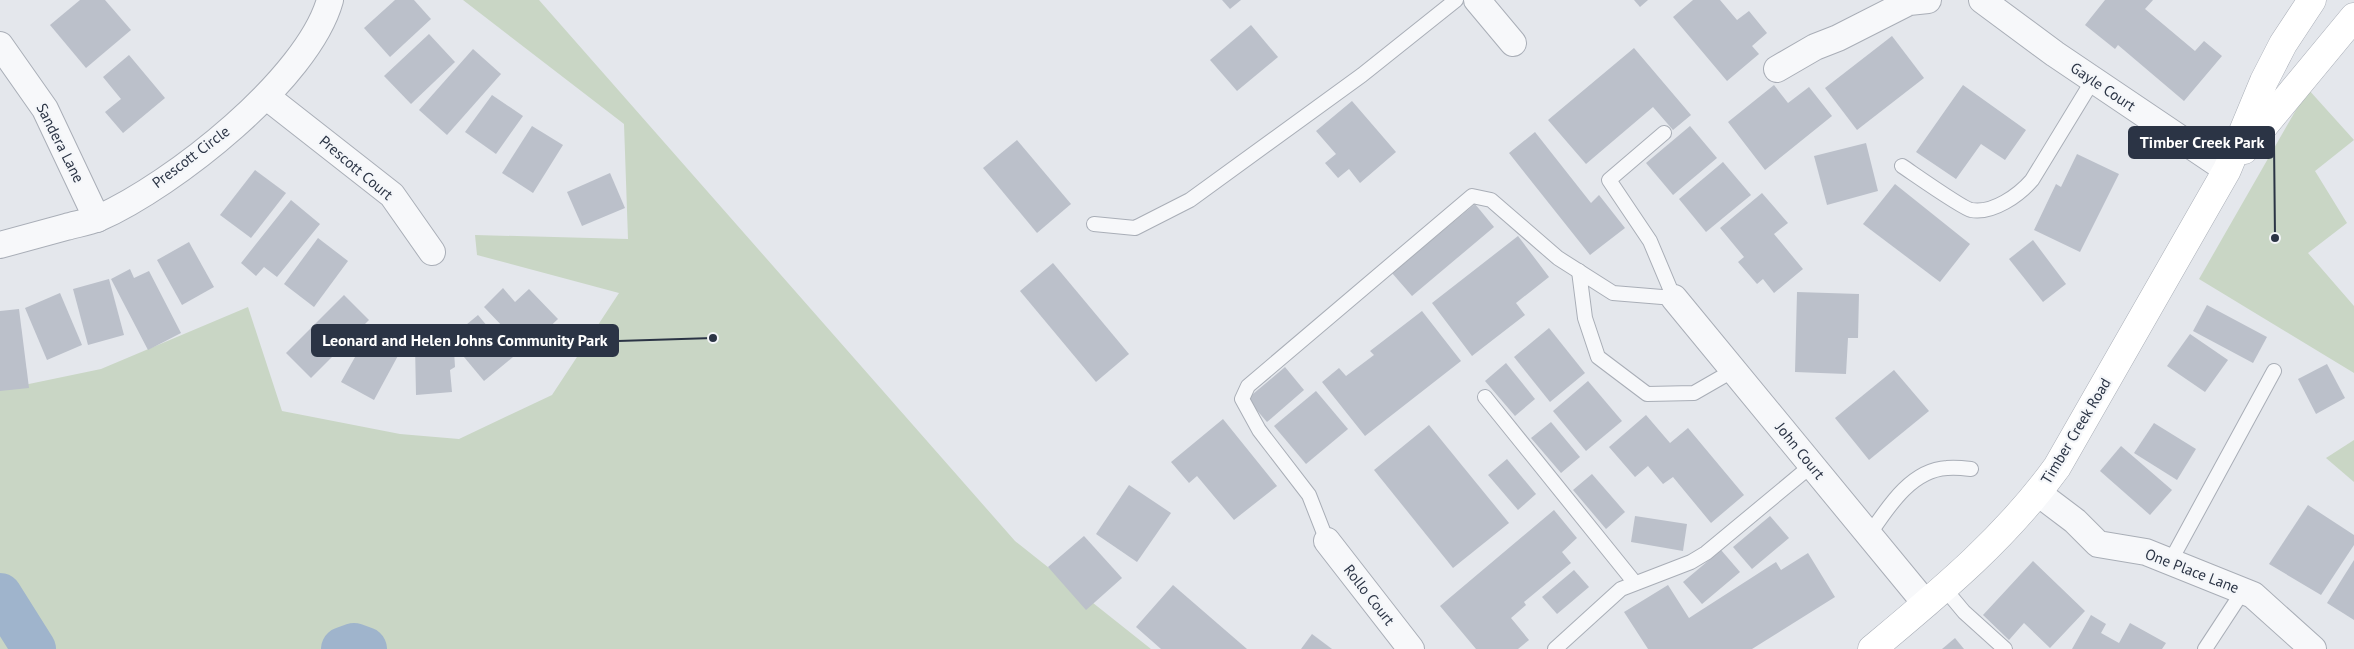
<svg xmlns="http://www.w3.org/2000/svg" width="2354" height="649" font-family="'PT Sans',sans-serif">
	<style>
		.green { fill: #c9d6c5 }
		.lines { fill: none; stroke-linecap: round; stroke-linejoin: round }
		.river { stroke: #9fb4cc; stroke-width: 44 }
		.building { fill: #bbc0ca }
		.lane-casing { stroke: #a9aeb7; stroke-width: 16 }
		.street-casing { stroke: #a9aeb7; stroke-width: 28 }
		.secondary-casing { stroke: #a9aeb7; stroke-width: 29 }
		.lane { stroke: #f7f8fa; stroke-width: 14 }
		.street { stroke: #f7f8fa; stroke-width: 26 }
		.secondary { stroke: #fff; stroke-width: 28 }
		.labels { text-anchor: middle; stroke-width: 4.5; stroke-linejoin: round; paint-order: stroke }
		.street-label { font-size: 15px; fill: #2b3445; stroke: #f4f6f9 }
		.leader { fill: none; stroke: #2b3445; stroke-width: 2 }
		.callout-dot { fill: #2b3445; stroke: #f4f6f9; stroke-width: 2 }
		.callout { fill: #2b3445; stroke: #2b3445; stroke-width: 2 }
		.callout-label { font-size: 16px; text-anchor: middle; font-weight: bold; fill: #fff }
	</style>
	<rect width="100%" height="100%" fill="#e4e7ec"/>
	<g class="green">
		<polygon points="463,0 539,0 1015,541 1151,649 0,649 0,390 101,369 248,307 282,411 400,434 459,439 552,395 619,293 477,255 475,235 628,239 624,124"/>
		<polygon points="2308,89 2354,140 2315,171 2347,223 2308,253 2354,306 2354,373 2199,279"/>
		<polygon points="2354,440 2354,482 2326,458"/>
	</g>
	<g class="lines">
		<g class="river">
			<polyline points="0,595 34,649"/>
			<polyline points="343,649 354,645 365,649"/>
		</g>
	</g>
	<g class="building">
		<polygon points="80,0 105,0 131,30 86,68 50,25"/>
		<polygon points="395,0 414,0 431,19 390,57 364,28"/>
		<polygon points="1222,0 1241,0 1230,9"/>
		<polygon points="1634,0 1648,0 1640,7"/>
		<polygon points="1693,0 1720,0 1737,20 1749,11 1767,33 1752,46 1759,54 1727,81 1673,17"/>
		<polygon points="2105,0 2153,0 2145,9 2195,51 2204,41 2222,56 2184,101 2118,45 2115,49 2085,25"/>
		<polygon points="1251,25 1278,57 1237,91 1210,60"/>
		<polygon points="429,34 455,62 411,104 384,76"/>
		<polygon points="1892,36 1924,78 1857,130 1825,88"/>
		<polygon points="1634,48 1691,115 1673,130 1653,107 1586,164 1548,120"/>
		<polygon points="473,49 501,74 447,135 419,110"/>
		<polygon points="129,55 165,98 123,133 105,112 121,99 103,77"/>
		<polygon points="1774,85 1788,103 1809,87 1832,116 1765,170 1728,122"/>
		<polygon points="1963,85 2026,130 2005,160 1981,144 1956,179 1916,152"/>
		<polygon points="492,95 523,116 496,154 465,132"/>
		<polygon points="1352,101 1396,152 1360,183 1349,169 1338,178 1325,163 1336,154 1316,131"/>
		<polygon points="532,126 563,145 533,193 502,173"/>
		<polygon points="1690,126 1717,158 1673,195 1646,163"/>
		<polygon points="1535,132 1591,203 1599,195 1625,228 1590,255 1509,153"/>
		<polygon points="1017,140 1071,204 1037,233 983,168"/>
		<polygon points="1866,143 1878,191 1827,205 1814,156"/>
		<polygon points="2077,154 2119,174 2080,252 2034,230 2056,184 2061,187"/>
		<polygon points="1723,162 1751,195 1706,232 1679,199"/>
		<polygon points="255,170 286,193 251,238 220,215"/>
		<polygon points="610,173 625,208 582,226 567,192"/>
		<polygon points="1895,184 1970,244 1940,282 1863,224"/>
		<polygon points="1762,193 1788,223 1774,234 1803,269 1774,293 1763,279 1757,284 1738,262 1744,257 1720,228"/>
		<polygon points="291,200 320,224 277,277 264,267 256,276 241,263"/>
		<polygon points="1475,204 1494,227 1412,296 1392,273"/>
		<polygon points="1518,236 1549,277 1516,303 1525,315 1472,356 1432,303"/>
		<polygon points="318,238 348,261 314,307 284,284"/>
		<polygon points="2033,240 2066,284 2043,302 2009,259"/>
		<polygon points="189,242 214,287 182,305 157,260"/>
		<polygon points="1053,263 1129,354 1096,382 1020,291"/>
		<polygon points="130,269 134,278 149,271 181,333 148,350 111,279"/>
		<polygon points="109,279 124,335 88,345 73,289"/>
		<polygon points="503,288 515,302 529,289 558,319 525,350 484,307"/>
		<polygon points="1797,292 1859,294 1858,338 1848,338 1846,374 1795,372"/>
		<polygon points="60,293 82,345 47,360 25,308"/>
		<polygon points="344,295 369,320 311,378 286,353"/>
		<polygon points="2207,305 2267,337 2253,363 2193,331"/>
		<polygon points="19,309 29,388 0,391 0,311"/>
		<polygon points="1422,311 1461,361 1365,436 1322,382 1339,368 1346,376 1374,355 1370,351"/>
		<polygon points="478,315 513,357 484,381 449,339"/>
		<polygon points="1549,328 1585,373 1550,402 1514,357"/>
		<polygon points="368,334 400,352 374,400 341,382"/>
		<polygon points="2190,334 2228,360 2205,392 2167,366"/>
		<polygon points="443,339 444,351 454,350 455,367 450,370 452,392 416,395 415,345"/>
		<polygon points="1506,363 1535,399 1515,416 1485,381"/>
		<polygon points="2327,364 2345,398 2316,414 2298,379"/>
		<polygon points="1285,367 1304,390 1267,422 1247,399"/>
		<polygon points="1894,370 1929,411 1869,460 1835,418"/>
		<polygon points="1588,381 1622,421 1586,451 1553,411"/>
		<polygon points="1316,391 1348,429 1306,464 1274,426"/>
		<polygon points="1646,415 1670,443 1688,428 1744,495 1711,523 1673,477 1663,484 1648,466 1635,477 1609,447"/>
		<polygon points="1223,419 1277,486 1234,520 1197,476 1189,483 1171,462"/>
		<polygon points="1551,422 1580,457 1561,473 1531,438"/>
		<polygon points="2154,423 2196,449 2177,480 2134,453"/>
		<polygon points="1429,425 1509,523 1453,568 1374,470"/>
		<polygon points="2121,446 2172,490 2150,515 2100,471"/>
		<polygon points="1507,459 1536,494 1518,510 1488,475"/>
		<polygon points="1592,474 1625,512 1606,529 1573,490"/>
		<polygon points="1129,485 1171,513 1137,562 1096,534"/>
		<polygon points="2308,505 2354,535 2354,545 2321,595 2269,564"/>
		<polygon points="1554,510 1577,538 1562,552 1571,563 1524,602 1526,605 1511,618 1529,640 1518,649 1476,649 1440,606"/>
		<polygon points="1635,516 1687,524 1683,551 1631,542"/>
		<polygon points="1770,516 1789,538 1752,569 1733,547"/>
		<polygon points="1084,536 1122,578 1086,610 1048,567"/>
		<polygon points="1721,550 1740,572 1702,604 1683,582"/>
		<polygon points="1808,553 1835,597 1752,649 1648,649 1624,612 1668,585 1689,618 1776,562 1781,570"/>
		<polygon points="2354,560 2354,620 2327,603"/>
		<polygon points="2033,561 2085,611 2050,648 2024,623 2009,640 1983,615"/>
		<polygon points="1574,570 1589,587 1557,614 1542,597"/>
		<polygon points="1173,585 1247,649 1161,649 1136,627"/>
		<polygon points="2091,615 2106,624 2101,633 2119,643 2130,623 2166,643 2162,649 2072,649"/>
		<polygon points="1312,634 1332,649 1301,649"/>
		<polygon points="1955,638 1964,649 1942,649"/>
	</g>
	<g class="lines">
		<g class="lane-casing">
			<g id="lane">
				<path d="M1902 166C1914 174 1962 208 1971 210 1993 214 2019 195 2032 180L2093 80"/>
				<polyline points="1094,224 1135,228 1190,200 1362,75 1456,0"/>
				<polyline points="1579,271 1585,318 1598,357 1647,394 1694,393 1734,370"/>
				<polyline points="1485,397 1635,583"/>
				<path d="M1869 535C1888 507 1911 470 1947 468 1955 467 1963 468 1971 469"/>
				<polyline points="1327,541 1309,495 1259,430 1242,399 1248,386 1472,196 1491,200 1558,258 1613,293 1674,298 1650,241 1609,180 1664,133"/>
				<polyline points="2170,562 2274,371"/>
				<polyline points="1944,588 1964,612 2005,649"/>
				<polyline points="1555,649 1621,589 1691,562 1706,553 1812,465"/>
				<polyline points="2205,649 2243,591"/>
			</g>
		</g>
		<g class="street-casing">
			<g id="street">
				<polyline points="1477,0 1513,43"/>
				<polyline points="1982,0 2055,54 2227,170"/>
				<polyline points="0,45 45,109 97,219"/>
				<polyline points="1777,69 1815,47 1838,38 1909,2 1928,0"/>
				<polyline points="267,97 392,195 432,252"/>
				<path d="M0 245C22 239 44 233 66 227 77 224 89 222 99 218 173 185 308 79 330 0"/>
				<polyline points="1674,298 1926,604"/>
				<polyline points="2038,493 2075,521 2098,544 2146,552 2253,595 2313,649"/>
				<polyline points="1327,541 1411,649"/>
			</g>
		</g>
		<g class="secondary-casing">
			<g id="secondary">
				<polyline points="2244,150 2354,17"/>
				<path d="M1872 649C1939 593 2005 539 2057 467L2227 170 2264 81 2283 44 2312 0"/>
			</g>
		</g>
		<use href="#lane" class="lane"/>
		<use href="#street" class="street"/>
		<use href="#secondary" class="secondary"/>
	</g>
	<g class="labels">
		<g class="street-label">
			<text transform="translate(2103 87) rotate(34)" y="5">Gayle Court</text>
			<text transform="translate(60 143) rotate(63)" y="5">Sandera Lane</text>
			<text transform="translate(191 157) rotate(-37)" y="5">Prescott Circle</text>
			<text transform="translate(356 168) rotate(40)" y="5">Prescott Court</text>
			<text transform="translate(2076 431) rotate(-59)" y="5">Timber Creek Road</text>
			<text transform="translate(1800 451) rotate(51)" y="5">John Court</text>
			<text transform="translate(2192 571) rotate(21)" y="5">One Place Lane</text>
			<text transform="translate(1369 595) rotate(52)" y="5">Rollo Court</text>
		</g>
	</g>
	<path class="leader" d="M2275 238L2274 142M713 338L618 341"/>
	<g class="callout-dot">
		<circle cx="2275" cy="238" r="5"/>
		<circle cx="713" cy="338" r="5"/>
	</g>
	<g class="callout">
		<rect x="2129" y="127" width="145" height="31" rx="5"/>
		<rect x="312" y="325" width="306" height="31" rx="5"/>
	</g>
	<g class="callout-label">
		<text x="2202" y="148">Timber Creek Park</text>
		<text x="465" y="346">Leonard and Helen Johns Community Park</text>
	</g>
</svg>
